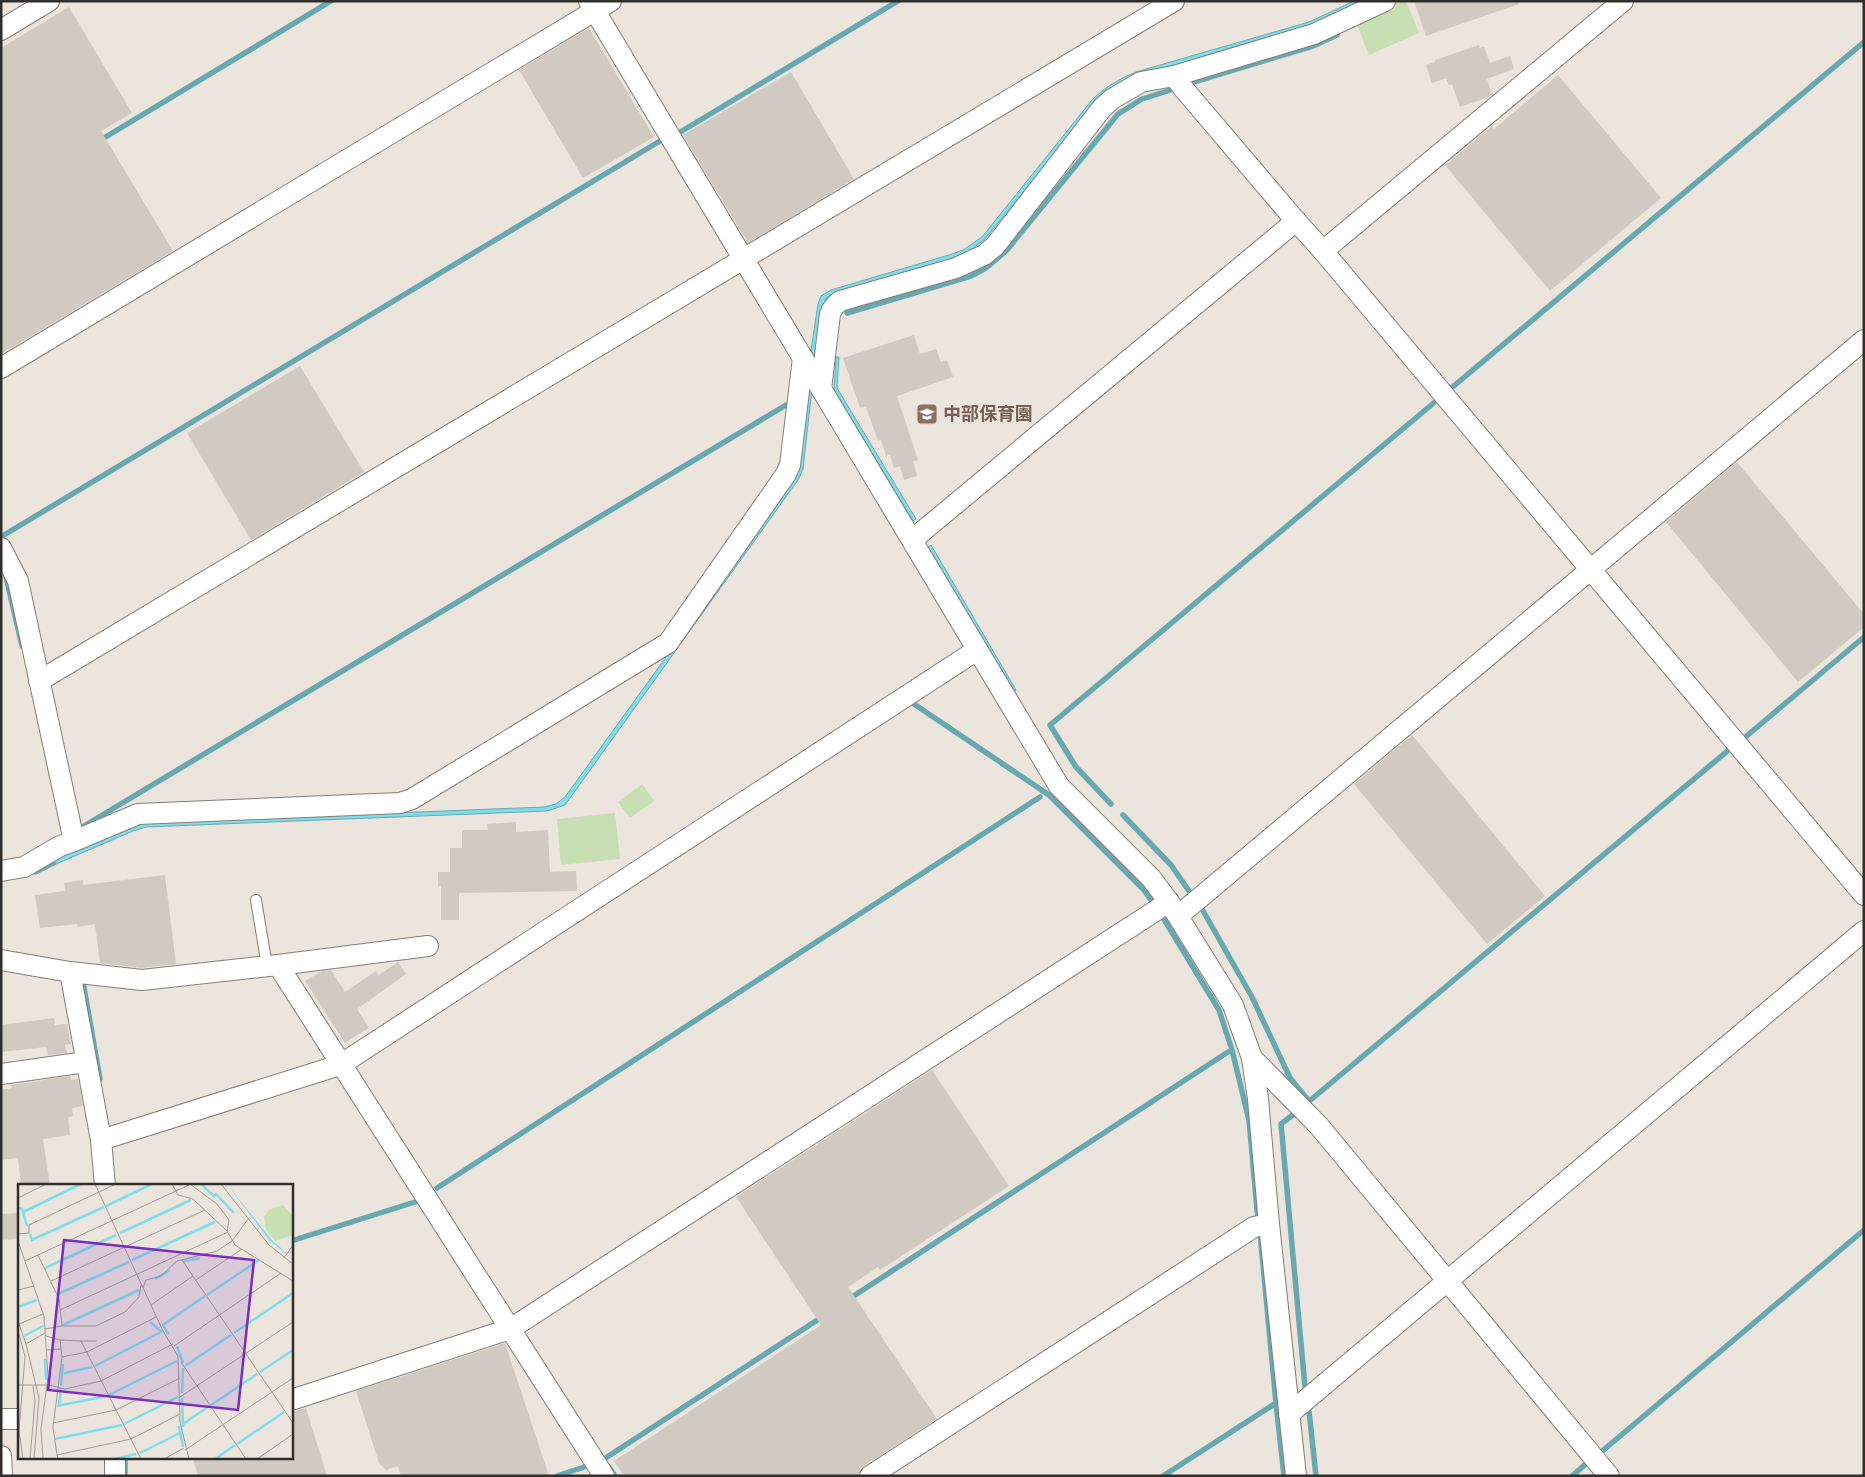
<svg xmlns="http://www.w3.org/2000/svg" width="1865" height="1477" font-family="'Noto Sans','Noto Sans JP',sans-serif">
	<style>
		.green { fill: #c8deb3 }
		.water { fill: #80ddea; stroke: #68a9b1 }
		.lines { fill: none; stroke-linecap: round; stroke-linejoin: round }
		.stream { stroke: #68a9b1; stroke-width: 5.5 }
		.building { fill: #d0cac3 }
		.service-casing { stroke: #837e78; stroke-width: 12 }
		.minor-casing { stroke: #837e78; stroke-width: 22 }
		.service { stroke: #fff; stroke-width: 10 }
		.minor { stroke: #fff; stroke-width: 20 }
		.labels { text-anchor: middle; stroke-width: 5; stroke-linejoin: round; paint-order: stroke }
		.education-label { font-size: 18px; font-weight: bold; fill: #785e54; stroke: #ebe5de; text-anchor: start }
		.inset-river { fill: none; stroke: #80ddea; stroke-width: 2.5 }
		.inset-road { fill: none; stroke: #a19c97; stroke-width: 1 }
		.view { fill: #7b2cbf; fill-opacity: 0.15; stroke: #7b2cbf; stroke-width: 2.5 }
		.inset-edge { fill: none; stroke: #312f2c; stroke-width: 2.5 }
	</style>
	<rect width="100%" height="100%" fill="#ebe5de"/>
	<g class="green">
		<polygon points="1400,1 1406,1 1419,33 1369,55 1356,22"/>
		<polygon points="642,784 654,801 630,818 618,802"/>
		<polygon points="615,813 620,859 561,865 557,819"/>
	</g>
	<g class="water">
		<path d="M1354 1H1364L1310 26 1139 76 1097 102 985 239 964 255 835 293 827 297 821 308 803 469 798 480 565 805 547 811 146 827 133 831 49 867 47 863 131 827 146 823 544 807 556 804 565 797 781 498 810 357 818 304 821 296 831 290 952 254 963 250 982 237 1092 100C1105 87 1119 79 1136 72L1309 22Z"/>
		<polygon points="836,357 839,357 837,388 916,519 913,521 834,390"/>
		<polygon points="931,545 1016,690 1014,692 928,547"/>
	</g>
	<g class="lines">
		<g class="stream">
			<polyline points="1187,84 1313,46 1337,35"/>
			<polyline points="677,134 898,1"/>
			<polyline points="99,141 331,1"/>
			<polyline points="847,313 971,276 986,268 1006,251 1118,114 1142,99 1177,88"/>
			<polyline points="1449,390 1864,42"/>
			<polyline points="4,535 660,141"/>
			<polyline points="6,577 22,646"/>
			<polyline points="914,704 1049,795 1144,890 1153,903"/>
			<polyline points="1743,739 1864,637"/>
			<polyline points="1111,804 1076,767 1050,725 1436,401"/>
			<polyline points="1123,815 1171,865 1191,894"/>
			<polyline points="84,826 786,405"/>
			<polyline points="35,872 53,863"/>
			<polyline points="1202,909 1252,997 1290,1078 1309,1101"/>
			<polyline points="1162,916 1219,1010 1232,1050 1249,1120 1258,1220"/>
			<polyline points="87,982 83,982 100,1079"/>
			<polyline points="1307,1103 1731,748"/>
			<polyline points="1294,1114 1281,1124 1305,1387"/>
			<polyline points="437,1188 1040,797"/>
			<polyline points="1260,1233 1276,1403 1284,1476"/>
			<polyline points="291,1241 415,1202"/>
			<polyline points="849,1299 1228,1052"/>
			<polyline points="1309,1411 1316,1476"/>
			<polyline points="1600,1453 1864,1230"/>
			<polyline points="604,1459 822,1317"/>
			<polyline points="609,1467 615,1476"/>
			<polyline points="125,1476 125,1458"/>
			<polyline points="557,1476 587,1466"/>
			<polyline points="1163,1476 1276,1403"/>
			<polyline points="1572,1476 1588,1462"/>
		</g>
	</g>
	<g class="building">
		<polygon points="1414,1 1519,1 1519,4 1426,36"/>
		<polygon points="69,7 132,113 101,131 173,251 1,354 1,48"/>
		<polygon points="589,28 654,137 583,178 519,70"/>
		<polygon points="1479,45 1480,48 1484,47 1490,63 1510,56 1514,69 1487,79 1492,95 1489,97 1460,107 1452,84 1449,85 1446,78 1432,83 1426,65 1435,62 1435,60"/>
		<polygon points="791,72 854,179 748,243 683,135"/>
		<polygon points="1558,75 1661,198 1550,291 1445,165 1492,126 1494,129"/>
		<polygon points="914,335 920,354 936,349 941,362 947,360 953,377 897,396 918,460 913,461 917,476 904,480 900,466 894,468 890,455 886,456 881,440 878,441 866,407 860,408 843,358"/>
		<polygon points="300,366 364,472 251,540 187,433"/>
		<polygon points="1737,462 1864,614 1864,627 1798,682 1666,522"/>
		<polygon points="1412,735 1545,896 1487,944 1354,784"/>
		<polygon points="516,822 516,832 548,830 550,872 576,871 577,891 459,893 459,920 441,920 441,886 438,886 438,872 450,872 450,848 462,848 462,830 488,830 487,824"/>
		<polygon points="165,875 176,964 141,968 100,963 95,924 78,927 77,924 40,928 35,895 65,891 64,883 83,880 83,885"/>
		<polygon points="398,962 406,974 357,1009 369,1028 345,1043 305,981 322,971 331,970 345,992 376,971 379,975"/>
		<polygon points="54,1018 55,1025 67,1024 71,1044 65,1045 67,1053 48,1055 46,1047 1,1052 1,1025"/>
		<polygon points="932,1070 1009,1186 880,1270 878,1267 848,1287 937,1419 864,1466 857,1476 624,1476 614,1461 821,1325 736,1197"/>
		<polygon points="70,1076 71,1080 78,1079 83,1106 72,1108 73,1116 68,1117 70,1135 43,1139 50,1186 21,1186 18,1158 1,1160 1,1090 12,1088 11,1085"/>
		<polygon points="19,1213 19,1239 1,1240 1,1214"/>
		<polygon points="505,1343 549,1476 401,1476 398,1466 386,1470 379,1463 356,1391"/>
		<polygon points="306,1408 327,1476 198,1476 193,1458 291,1458 291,1412"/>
	</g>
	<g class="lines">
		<g class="service-casing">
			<polyline id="service" points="256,900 267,966"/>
		</g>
		<g class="minor-casing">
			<g id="minor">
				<polyline points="589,1 1059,786 1151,878 1169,902 1233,1005 1252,1058 1258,1099 1269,1224 1296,1476"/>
				<polyline points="1,30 49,1"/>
				<polyline points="1174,76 1183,88 1296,221 1323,251 1864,895"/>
				<polyline points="1323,251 1623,1"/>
				<polyline points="1,368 611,1"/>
				<path d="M821 389 830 314C832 308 835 305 840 301L956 268 984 255 995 246 1102 108 1112 99 1141 82 1174 76 1314 34 1385 1"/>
				<polyline points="912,540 1296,221"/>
				<polyline points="1,548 18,581 74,841 138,814 400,803 412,799 668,643 786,474 790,465 803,358"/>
				<polyline points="39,681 1174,1"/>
				<polyline points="1,871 24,867 60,846 74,841"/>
				<polyline points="1178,916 1864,340"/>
				<polyline points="1,960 70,972 101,1140 340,1065 977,650"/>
				<polyline points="278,965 428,946"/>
				<polyline points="70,972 142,980 278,965 604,1476"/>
				<polyline points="1252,1058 1319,1126 1609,1476"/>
				<polyline points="1,1074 86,1062"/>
				<polyline points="101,1140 105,1186"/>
				<polyline points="291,1400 510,1329 1169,902"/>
				<polyline points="1289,1414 1864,931"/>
				<polyline points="1,1419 19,1419"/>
				<polyline points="1,1456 2,1476"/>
				<polyline points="115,1458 115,1476"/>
				<polyline points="870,1476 1254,1227 1269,1224"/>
			</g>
		</g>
		<use href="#service" class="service"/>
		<use href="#minor" class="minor"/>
	</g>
	<defs>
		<g id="school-square" transform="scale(1.125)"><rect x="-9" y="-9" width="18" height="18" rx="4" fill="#8d6e63" stroke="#ebe5de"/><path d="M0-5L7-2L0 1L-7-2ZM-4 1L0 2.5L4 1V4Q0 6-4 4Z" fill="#fff"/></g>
	</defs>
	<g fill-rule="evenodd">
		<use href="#school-square" x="927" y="414"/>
	</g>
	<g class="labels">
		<g class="education-label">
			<text x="943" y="420">中部保育園</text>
		</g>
	</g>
	<g transform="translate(18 1184)">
		<rect width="275" height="275" fill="#ebe5de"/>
		<path d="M265 21 275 32V51L257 57 248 46 246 33 252 25Z" fill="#c8deb3"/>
		<path d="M209 0 253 55 275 75 251 56Z" fill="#80ddea"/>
		<path class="inset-river" d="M183 0 196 12 198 10 216 29M88 22 134 0M0 24 4 25 9 42M5 28 63 0M102 49 173 16M12 50 14 56 86 23M114 76 197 38M166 77 182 74M27 84 98 51M137 95 152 86M40 110 111 78M189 111 241 76M0 123 19 116M132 138 144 148M45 141 121 106M216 149 275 109M150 150 145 141 187 112M6 152 25 142M159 162 165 179M27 175 28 196M77 182 143 148M167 182 213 151M242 188 275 166M46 189 74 183M43 202 45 180M164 209 165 184M91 211 159 177M164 214 165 243M193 221 239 190M39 222 89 212M41 222 43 204M106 240 160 213M165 240 191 222M161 242 165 263M37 255 104 241M219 260 266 228M122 269 162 249M96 275 118 270M197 275 217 261"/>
		<path class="inset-road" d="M77 0 145 147 160 172 162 238 171 275M154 0 160 11 175 15 209 47M172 0 199 20 211 36 209 47 217 61 275 97M203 0 251 61 275 80M0 14 28 0M0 50 11 49V41L98 0M0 57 26 132 30 193 23 245 25 275M20 71 41 115 44 142H78L107 128 121 113 123 101M266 74 275 61M164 76 275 239M7 77 173 0M178 96 224 65M33 97 187 26M125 104 128 96 143 92 159 77 199 67 214 57 230 35M0 106 16 102M133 121 175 92M42 126 210 48M0 137 8 160M1 140 25 130M27 145 44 142M0 147 7 172 1 247 5 275M28 152 42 156 44 173 69 168 138 133M42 156 63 157 123 275M63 157H79M8 160 21 214 16 275M8 160 27 149M156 162 263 89M28 166 43 165M163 178 228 275M0 201H30L47 205 83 197 155 160M162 213 275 138M35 239 98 226 162 194M167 266 275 194M39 271 35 243 44 173M12 275 17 217 15 202M40 275 39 271 113 255 162 230M146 275 166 264M239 275 275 250"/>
		<path class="view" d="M46 56 236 76 220 226 30 206Z"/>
		<rect width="275" height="275" class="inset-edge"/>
	</g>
	<rect width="1865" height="1477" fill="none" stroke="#312f2c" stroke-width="5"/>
</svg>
